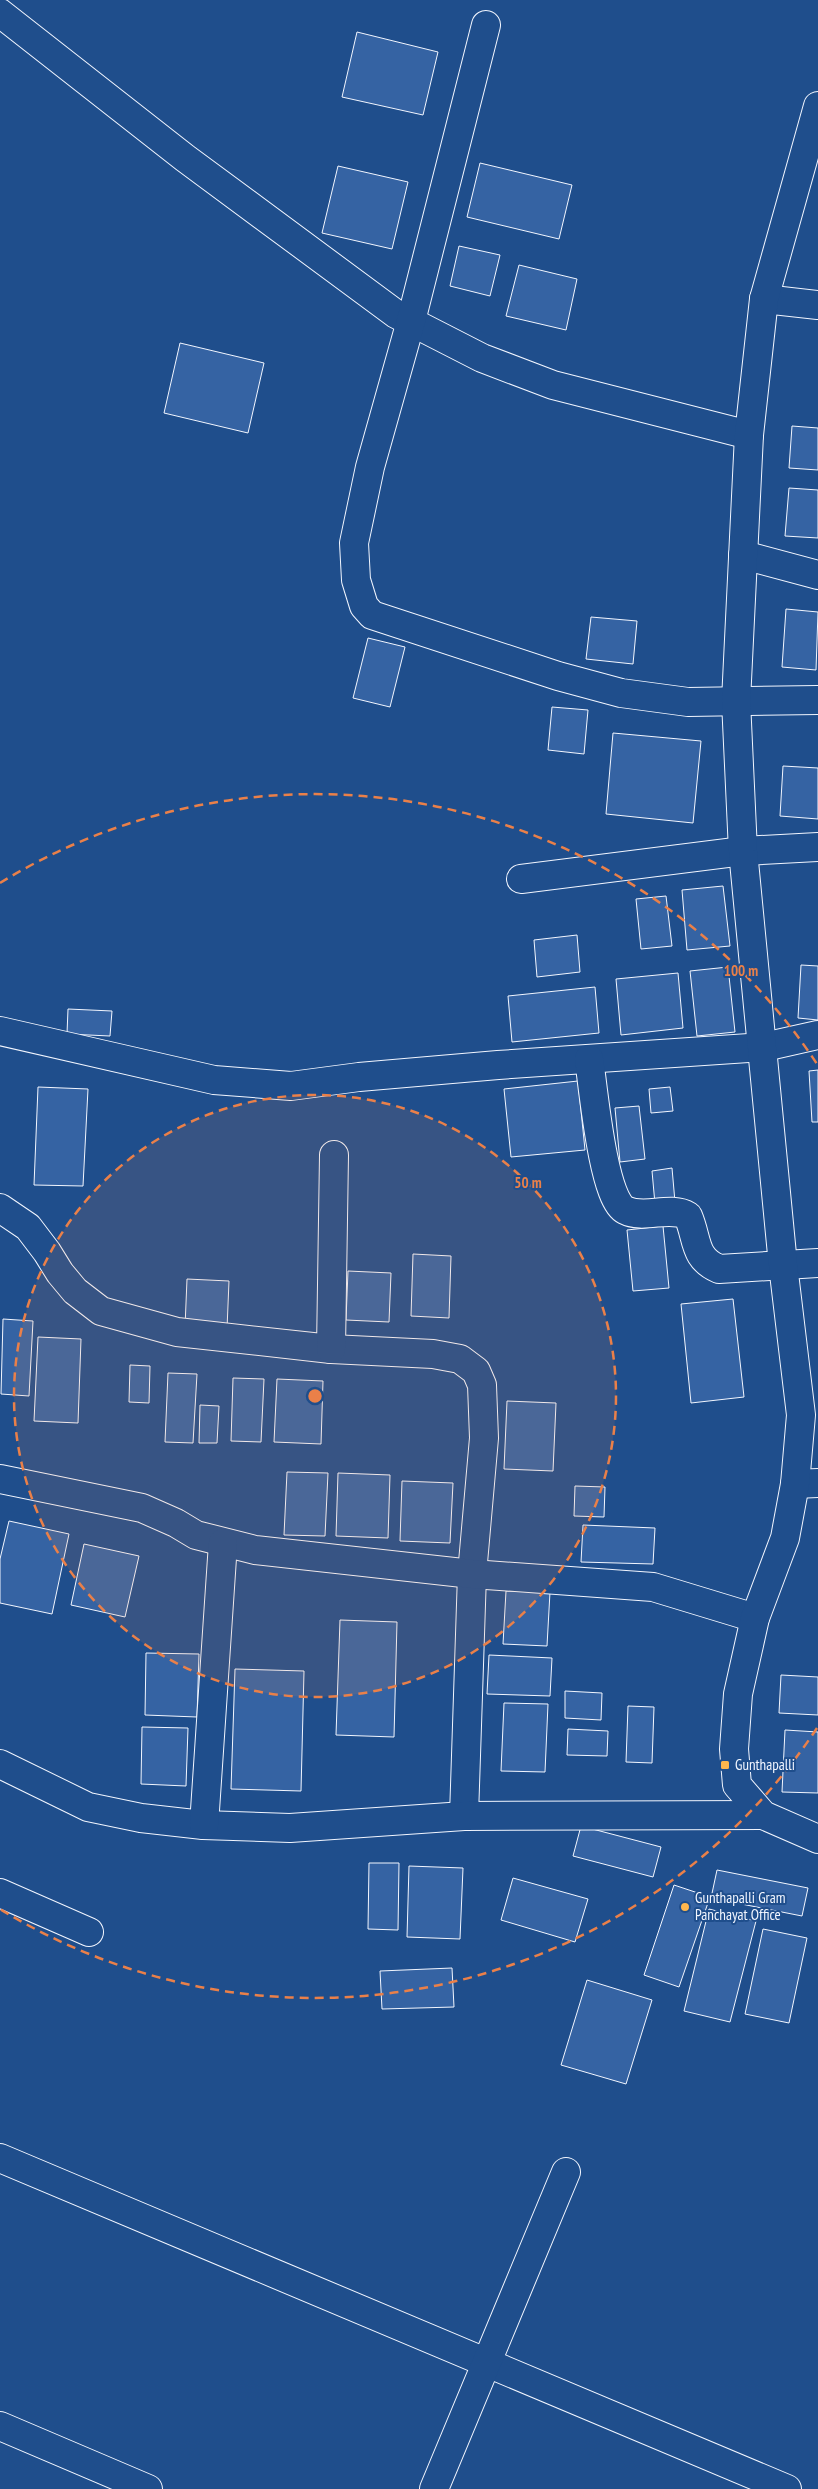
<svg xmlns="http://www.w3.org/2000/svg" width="818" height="2489" font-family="'PT Sans Narrow',sans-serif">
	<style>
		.building { fill: #3563a3; stroke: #f2f6ff }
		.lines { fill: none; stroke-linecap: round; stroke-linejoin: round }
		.minor-casing { stroke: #f2f6ff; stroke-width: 30 }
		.tertiary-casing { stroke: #f2f6ff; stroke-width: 30 }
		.minor { stroke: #1f4e8c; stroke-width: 28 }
		.tertiary { stroke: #1f4e8c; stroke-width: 28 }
		.ring { fill: none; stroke: #ea8049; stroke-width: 2.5; stroke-dasharray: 9 6 }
		.poi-dot { fill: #ffb74d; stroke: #1f4e8c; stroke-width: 2 }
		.labels { text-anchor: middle; stroke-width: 4; stroke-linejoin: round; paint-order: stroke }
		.poi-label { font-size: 15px; fill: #f2f6ff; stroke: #1f4e8c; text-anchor: start }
		.centre { fill: #ea8049; stroke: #1f4e8c; stroke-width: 2.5 }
		.ring-label { font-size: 15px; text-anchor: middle; font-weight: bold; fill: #ea8049; stroke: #1f4e8c; stroke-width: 4; stroke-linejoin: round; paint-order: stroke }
	</style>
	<rect width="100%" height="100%" fill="#1f4e8c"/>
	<g class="building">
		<polygon points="357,32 438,52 423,115 342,97"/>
		<polygon points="480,163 572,185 559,239 467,217"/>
		<polygon points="338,166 408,182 392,249 322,233"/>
		<polygon points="459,246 500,255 490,296 450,286"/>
		<polygon points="519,265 577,279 566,330 506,316"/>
		<polygon points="180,343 264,363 248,433 164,413"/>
		<polygon points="792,426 818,428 818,470 789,468"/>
		<polygon points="789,488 818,490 818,538 785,536"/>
		<polygon points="786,609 818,612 816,670 782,667"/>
		<polygon points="591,617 637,621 633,664 586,659"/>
		<polygon points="368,638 405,647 390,707 353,698"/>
		<polygon points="552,707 588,710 584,754 548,750"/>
		<polygon points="613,733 701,741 693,823 606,814"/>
		<polygon points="783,766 818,768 818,819 780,816"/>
		<polygon points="723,886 730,946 687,950 682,890"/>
		<polygon points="666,896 672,946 641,949 636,899"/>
		<polygon points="577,935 580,972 537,977 534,940"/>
		<polygon points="801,965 818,966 818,1020 798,1018"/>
		<polygon points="728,967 735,1032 697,1036 690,971"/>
		<polygon points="678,973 683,1028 621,1035 616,979"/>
		<polygon points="595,987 599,1033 512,1042 508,996"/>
		<polygon points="68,1009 112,1011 110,1036 67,1034"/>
		<polygon points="818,1070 818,1122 812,1122 809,1071"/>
		<polygon points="578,1081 585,1150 511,1157 504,1089"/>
		<polygon points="38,1087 88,1089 83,1186 34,1185"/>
		<polygon points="670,1087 673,1111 651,1113 649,1089"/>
		<polygon points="639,1106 645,1159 620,1162 615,1108"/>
		<polygon points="672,1168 675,1202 655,1204 652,1171"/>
		<polygon points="663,1226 669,1288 633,1291 627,1230"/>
		<polygon points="413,1254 451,1256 449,1318 411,1316"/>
		<polygon points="348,1271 391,1273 389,1322 346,1320"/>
		<polygon points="187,1279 229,1281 227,1329 185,1327"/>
		<polygon points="733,1299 744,1397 691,1403 681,1304"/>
		<polygon points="3,1319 33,1321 29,1396 1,1394"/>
		<polygon points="38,1337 81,1339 78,1423 34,1421"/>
		<polygon points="130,1365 150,1366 149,1403 129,1402"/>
		<polygon points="168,1373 197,1374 193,1443 165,1442"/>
		<polygon points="233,1378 264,1379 261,1442 231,1441"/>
		<polygon points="277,1379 323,1381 321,1444 274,1442"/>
		<polygon points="507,1401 556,1403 553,1471 504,1469"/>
		<polygon points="200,1405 219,1406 217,1443 199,1443"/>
		<polygon points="287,1472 328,1473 325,1536 284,1535"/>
		<polygon points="338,1473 390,1475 388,1538 336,1536"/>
		<polygon points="402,1481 453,1483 450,1543 400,1541"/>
		<polygon points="575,1486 605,1487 604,1517 574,1516"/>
		<polygon points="9,1521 69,1534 52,1614 0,1603 0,1559"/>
		<polygon points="583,1525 655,1528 653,1564 581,1562"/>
		<polygon points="84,1544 139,1556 125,1617 71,1605"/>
		<polygon points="506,1591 550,1592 547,1646 503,1644"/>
		<polygon points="340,1620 397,1622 394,1737 336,1735"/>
		<polygon points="146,1653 199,1654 197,1717 145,1715"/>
		<polygon points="489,1655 552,1658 550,1696 487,1694"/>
		<polygon points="235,1669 304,1671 301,1791 231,1789"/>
		<polygon points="781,1675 818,1677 818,1715 779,1713"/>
		<polygon points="565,1691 602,1693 601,1720 565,1718"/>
		<polygon points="504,1703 548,1704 545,1772 501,1771"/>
		<polygon points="628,1706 654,1707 652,1763 626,1762"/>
		<polygon points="142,1727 188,1728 186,1786 141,1784"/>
		<polygon points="568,1729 608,1731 607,1756 567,1755"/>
		<polygon points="785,1730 818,1732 818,1793 782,1792"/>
		<polygon points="581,1826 661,1847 653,1877 573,1856"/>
		<polygon points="369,1863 399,1863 398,1930 368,1929"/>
		<polygon points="409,1866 463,1868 460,1939 407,1937"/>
		<polygon points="717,1870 808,1888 802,1916 711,1898"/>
		<polygon points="513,1878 588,1899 575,1942 501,1920"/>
		<polygon points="674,1885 710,1897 679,1987 644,1975"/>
		<polygon points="709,1909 756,1921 730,2022 684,2011"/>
		<polygon points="763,1929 807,1938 789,2023 745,2014"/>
		<polygon points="452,1968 454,2007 382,2009 380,1971"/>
		<polygon points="587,1980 652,2000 626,2084 561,2065"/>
	</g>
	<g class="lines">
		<g class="minor-casing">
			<g id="minor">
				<polyline points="0,13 185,158 396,314 482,358 553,385 749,435"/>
				<polyline points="486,25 411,321 370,467 354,543 356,580 364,606 372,615 558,676 621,693 688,702 818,700"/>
				<polyline points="764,299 818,305"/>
				<polyline points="743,555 818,575"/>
				<polyline points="521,879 743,851 818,847"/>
				<polyline points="0,1031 214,1080 291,1086 359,1077 498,1065 764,1047 818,1035"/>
				<path d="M589 1059C593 1086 603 1199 625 1210 644 1220 670 1205 688 1216 698 1239 693 1258 719 1269L818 1263"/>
				<polyline points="0,1208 28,1227 47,1252 60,1273 75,1291 101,1311 177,1332 331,1349 433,1354 460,1359 476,1371 482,1385 484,1438 472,1574 464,1816"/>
				<polyline points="331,1349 334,1155"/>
				<polyline points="0,1479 142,1508 176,1523 196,1535 255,1550 472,1574 653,1587 755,1618"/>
				<polyline points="795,1484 818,1483"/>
				<polyline points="0,1764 88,1807 141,1818 203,1825 290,1828 464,1816 763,1815"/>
				<polyline points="204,1825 223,1543"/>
				<polyline points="0,1893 89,1932"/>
				<polyline points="0,2158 787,2489"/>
				<polyline points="0,2426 148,2489"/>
				<polyline points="434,2489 566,2172"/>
			</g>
		</g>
		<g class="tertiary-casing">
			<polyline id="tertiary" points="818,106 764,299 749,435 736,701 743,851 783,1265 801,1415 795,1484 785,1538 755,1618 738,1694 734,1749 737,1785 763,1815 818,1839"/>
		</g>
		<use href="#minor" class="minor"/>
		<use href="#tertiary" class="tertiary"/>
	</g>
	<circle cx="315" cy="1396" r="301" fill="#ea8049" fill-opacity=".12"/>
	<g class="ring">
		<circle cx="315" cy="1396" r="301"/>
		<path d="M817 1728A602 602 0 0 1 0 1909M0 883A602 602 0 0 1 817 1064"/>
	</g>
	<g class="poi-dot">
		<rect x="720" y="1760" width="10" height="10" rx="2.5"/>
		<circle cx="685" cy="1907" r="5"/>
	</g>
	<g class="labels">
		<g class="poi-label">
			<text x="735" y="1770">Gunthapalli</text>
			<text x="695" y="1903">Gunthapalli Gram<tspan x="695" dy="17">Panchayat Office</tspan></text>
		</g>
	</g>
	<circle cx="315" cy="1396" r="8" class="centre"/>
	<g class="ring-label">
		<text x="741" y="976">100 m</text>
		<text x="528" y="1188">50 m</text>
	</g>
</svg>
